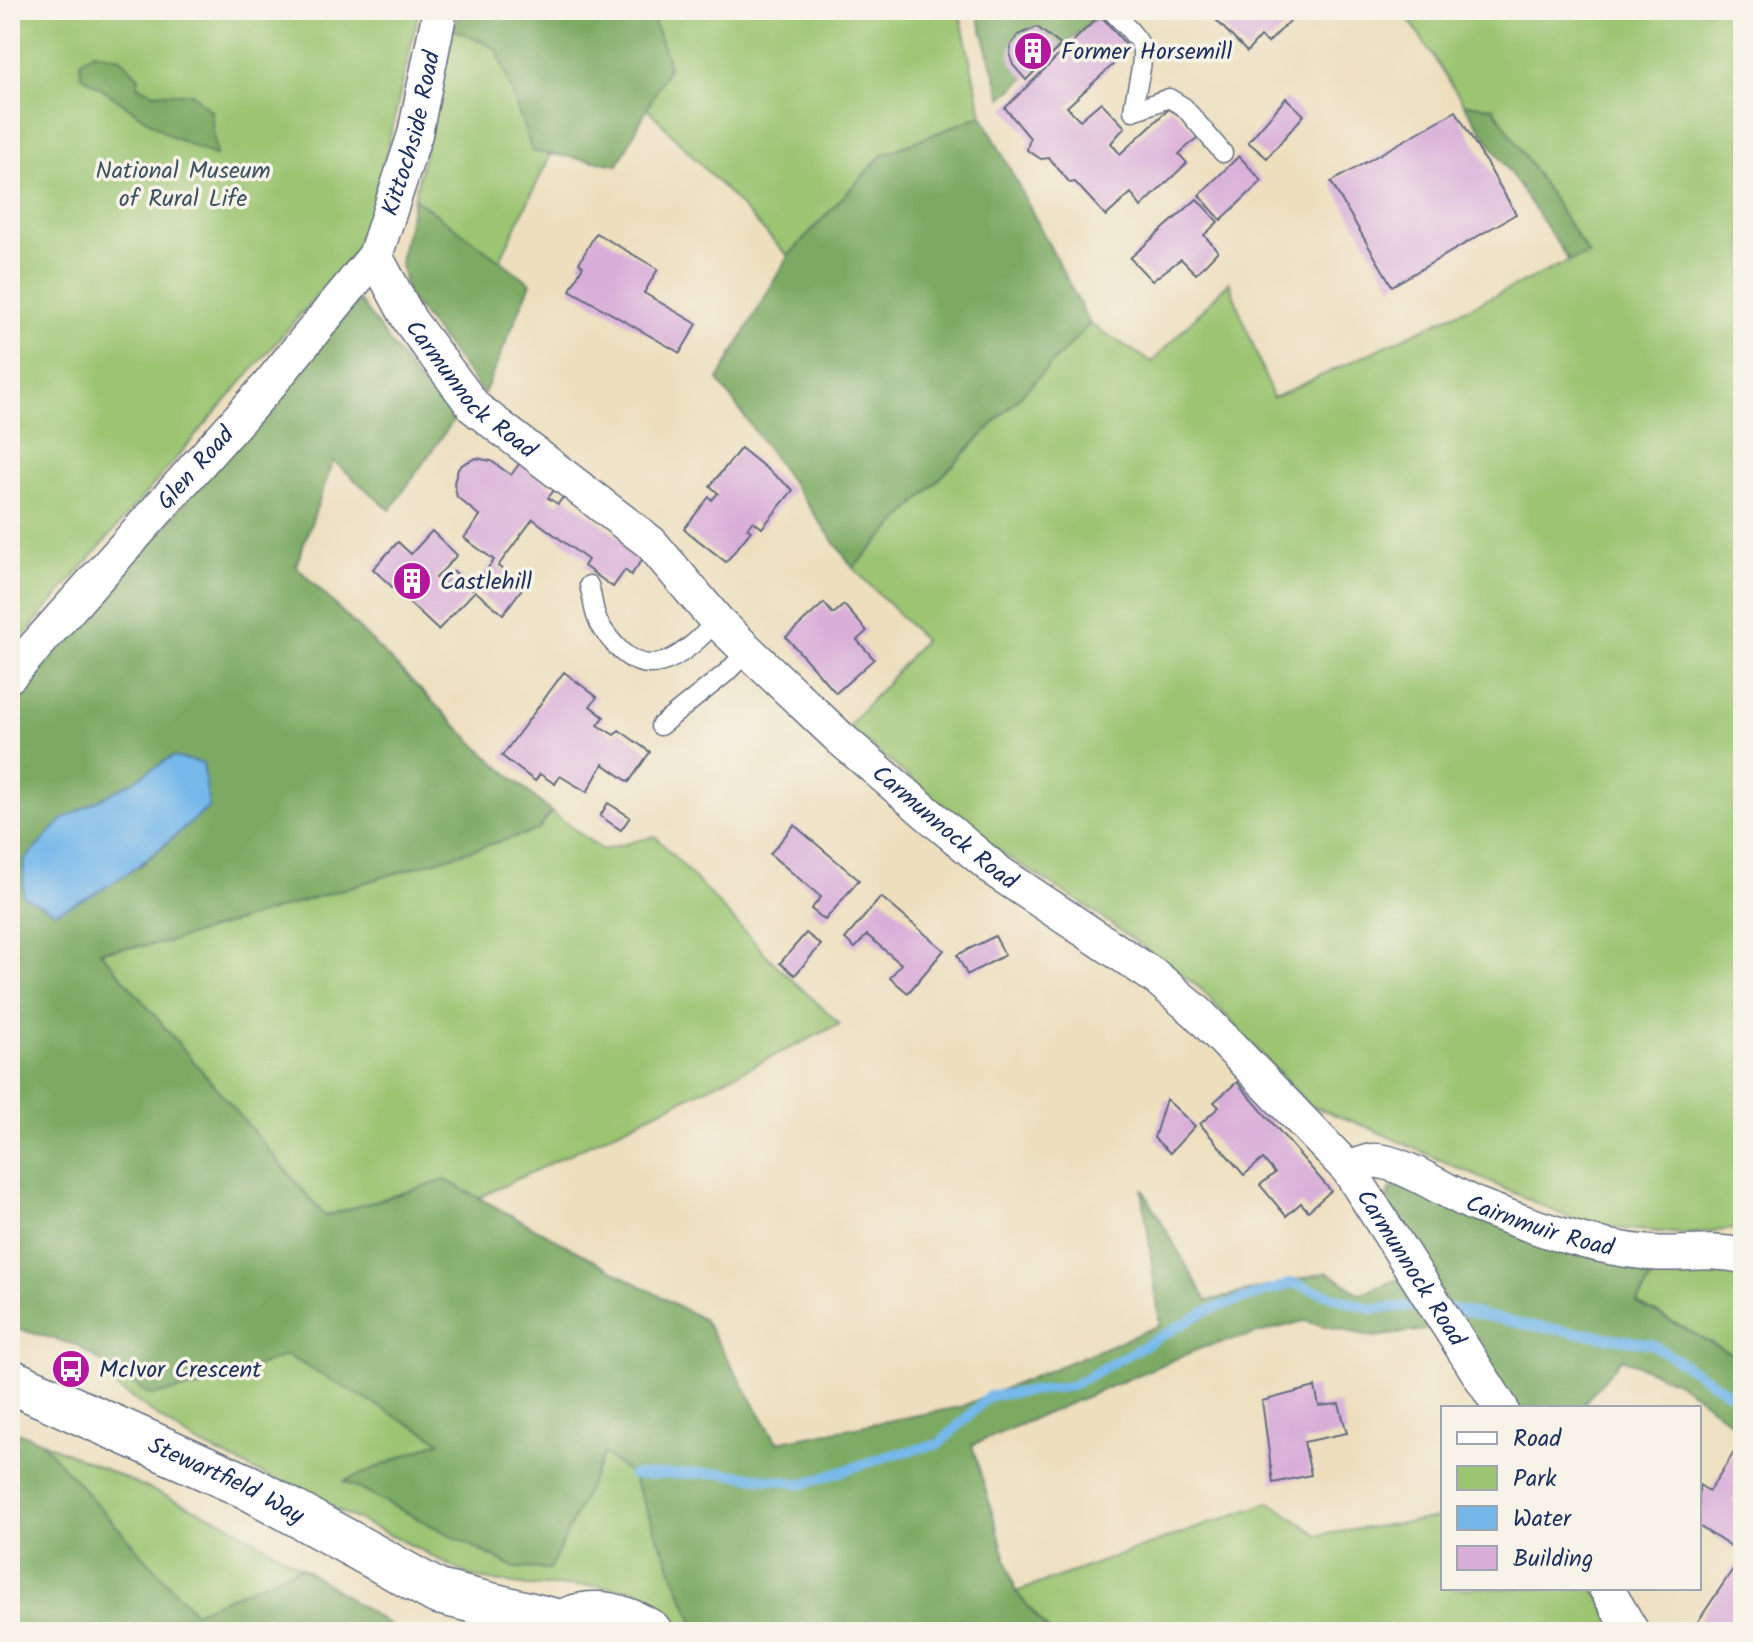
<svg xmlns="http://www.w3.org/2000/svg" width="1753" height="1642" font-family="Kalam,sans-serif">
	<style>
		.green { fill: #9cc572; stroke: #5c7a68; stroke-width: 2 }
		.forest { fill: #7daa64; stroke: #4c6c61; stroke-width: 2; fill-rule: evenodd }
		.water { fill: #74b8ea; stroke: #4874a4; stroke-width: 2 }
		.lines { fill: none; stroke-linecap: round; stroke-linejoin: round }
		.stream { stroke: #74b8ea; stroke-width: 10 }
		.building { fill: #d9afd9 }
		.service-casing { stroke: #646d80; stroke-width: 21 }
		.minor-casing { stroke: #646d80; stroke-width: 37 }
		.tertiary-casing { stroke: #646d80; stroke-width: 47 }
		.service { stroke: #fff; stroke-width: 18 }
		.minor { stroke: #fff; stroke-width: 34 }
		.tertiary { stroke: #fff; stroke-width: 44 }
		.labels { text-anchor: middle; stroke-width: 7; stroke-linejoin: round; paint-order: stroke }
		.poi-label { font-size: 24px; fill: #1b2f5e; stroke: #f7f3e8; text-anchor: start }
		.street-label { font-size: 24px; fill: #1b2f5e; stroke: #f7f3e8 }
		.park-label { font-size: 24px; fill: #3b5463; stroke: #f7f3e8 }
	</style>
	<rect width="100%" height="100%" fill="#f7f3e8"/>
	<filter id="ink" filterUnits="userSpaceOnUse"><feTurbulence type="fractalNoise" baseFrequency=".0125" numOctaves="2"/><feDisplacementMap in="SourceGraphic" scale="16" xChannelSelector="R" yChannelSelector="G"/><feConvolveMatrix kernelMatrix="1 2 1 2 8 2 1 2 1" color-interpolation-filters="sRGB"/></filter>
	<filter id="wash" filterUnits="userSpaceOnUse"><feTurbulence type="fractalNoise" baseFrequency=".006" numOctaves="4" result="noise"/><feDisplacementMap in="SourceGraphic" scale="32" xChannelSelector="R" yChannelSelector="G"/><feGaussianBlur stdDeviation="1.8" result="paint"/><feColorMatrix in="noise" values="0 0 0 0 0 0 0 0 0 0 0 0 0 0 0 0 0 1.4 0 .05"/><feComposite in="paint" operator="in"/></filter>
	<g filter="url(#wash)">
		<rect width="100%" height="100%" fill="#eddfbe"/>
		<g class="green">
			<polygon points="10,10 419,10 367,237 10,651"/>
			<polygon points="650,10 959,10 982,115 882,155 788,256 647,108 669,66"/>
			<polygon points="1403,10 1743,10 1743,1228 1686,1234 1588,1226 1367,1127 1309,1105 1200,988 1086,906 1000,852 848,727 924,640 853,568 1090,324 1152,362 1229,282 1273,398 1569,261 1588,255 1493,108 1464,104"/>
			<polygon points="453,29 497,48 532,151 551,154 499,262 414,198"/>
			<polygon points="551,812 602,850 655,836 774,963 840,1024 478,1198 446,1180 325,1216 99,951 165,943 538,830"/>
			<polygon points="1694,1268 1743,1274 1743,1360 1637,1303 1655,1272"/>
			<polygon points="286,1355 441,1441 345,1482 550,1569 603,1453 632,1475 698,1632 682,1632 661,1606 638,1590 598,1586 527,1586 472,1577 415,1547 193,1441 110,1383 118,1373 151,1395 205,1386"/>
			<polygon points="40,1441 225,1522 301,1567 194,1613"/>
			<polygon points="1270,1502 1318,1535 1443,1517 1443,1588 1593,1588 1619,1632 1050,1632 1016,1592"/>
		</g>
		<g class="forest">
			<polygon points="460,10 650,10 669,66 618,165 532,151 497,49 453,29"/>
			<polygon points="976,10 1091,10 1096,18 1002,98"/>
			<polygon points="93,52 121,58 139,77 137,86 155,93 192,93 211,111 216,156 172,137 81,75 80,62"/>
			<polygon points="1464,104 1493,107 1589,255 1569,261"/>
			<polygon points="982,115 1090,324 853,568 718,380 788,256 882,155"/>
			<polygon points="414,198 531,283 484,394 407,294 400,262"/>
			<path d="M359 300 420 384 458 414 390 510 333 461 296 566 482 751 551 812 538 830 165 943 100 951 325 1216 446 1180 704 1320 777 1442 960 1407 1160 1325 1142 1188 1207 1301 1328 1272 1360 1294 1401 1278 1434 1329 1374 1337 1304 1321 1201 1348 972 1445 1016 1592 1049 1632H698L632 1475 604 1454 550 1569 515 1568 344 1481 440 1441 286 1355 205 1386 150 1395 76 1345 10 1327V706ZM171 757 203 764 209 807 140 866 127 785Z"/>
			<polygon points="1404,1186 1655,1272 1637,1303 1743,1360 1743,1431 1682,1385 1622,1358 1580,1408 1513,1408 1386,1205 1389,1190"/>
			<polygon points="10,1429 40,1441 194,1612 301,1567 400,1632 10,1632"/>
		</g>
		<path class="water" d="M172 757 203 763 209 807C161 848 115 890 55 912L23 896 24 861 63 819 127 785Z"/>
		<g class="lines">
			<g class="stream">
				<polyline points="1445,1307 1527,1325 1652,1344 1743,1402"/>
				<polyline points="632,1475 722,1473 804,1484 891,1455 939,1444 989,1396 1071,1386 1208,1310 1293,1283 1371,1309 1429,1305"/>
			</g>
		</g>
		<g id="blocks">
			<g class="building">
				<polygon points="1223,10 1301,10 1268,43 1260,37 1247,52 1215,19"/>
				<polygon points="1100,15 1130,49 1067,107 1080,120 1101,102 1125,127 1111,143 1120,154 1171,107 1199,136 1179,154 1187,163 1141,207 1131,193 1106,216 1075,182 1070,183 1049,158 1041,159 1027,150 1030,138 1005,108"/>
				<polygon points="1037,27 1061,45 1026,80 1013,65 1010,56 1011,45 1018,35"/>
				<polygon points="1286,98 1304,115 1267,158 1248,142"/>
				<polygon points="1456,111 1516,214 1392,286 1331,182"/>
				<polygon points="1239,156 1262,181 1221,220 1199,195"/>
				<polygon points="1197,199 1218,222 1204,235 1218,251 1196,274 1181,259 1152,281 1130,258"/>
				<polygon points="596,233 658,269 644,293 697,324 680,353 570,290 583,266 579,263"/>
				<polygon points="741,448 793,490 762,528 753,521 747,528 751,531 726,562 684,529 709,497 712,500 718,493 710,486"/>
				<polygon points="476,458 491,461 511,475 520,463 555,489 548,498 558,504 564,496 645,556 631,575 625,570 613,587 584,566 588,560 533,519 498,566 524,586 503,614 475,591 438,630 373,569 398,542 411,554 432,531 457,555 436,578 442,584 454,571 472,589 494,560 464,538 480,516 457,497 454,483 458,469 463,464"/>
				<polygon points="824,603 833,614 844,605 867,631 857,640 874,659 836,693 786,637"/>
				<polygon points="564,672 597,697 590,706 604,717 598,725 614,735 619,730 650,752 629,782 603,764 587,792 560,776 555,784 540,774 535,781 502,756"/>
				<polygon points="608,803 630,817 621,830 600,816"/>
				<polygon points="794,825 859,880 825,920 811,909 821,897 770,854"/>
				<polygon points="881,897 944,950 908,993 890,978 901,964 888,953 867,935 855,948 845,939"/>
				<polygon points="806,933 821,945 795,975 780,963"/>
				<polygon points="995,936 1005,955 967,975 957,955"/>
				<polygon points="1237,1082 1331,1191 1308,1211 1301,1203 1286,1216 1260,1185 1275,1173 1263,1159 1244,1175 1200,1124 1219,1107 1214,1102"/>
				<polygon points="1166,1099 1195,1126 1170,1153 1154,1138"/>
				<polygon points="1315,1387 1319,1406 1339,1404 1347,1433 1304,1442 1311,1475 1273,1483 1262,1401"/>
				<polygon points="1737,1448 1743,1452 1743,1484 1732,1502 1740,1507 1738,1510 1743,1513 1743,1547 1739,1552 1699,1526 1699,1485 1709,1491"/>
				<polygon points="1743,1554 1743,1613 1730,1632 1691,1632"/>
			</g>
		</g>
	</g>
	<g filter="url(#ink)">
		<use href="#blocks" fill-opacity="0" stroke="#646d80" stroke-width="2"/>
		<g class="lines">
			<g class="service-casing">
				<g id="service">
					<path d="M1111 10C1119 20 1136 34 1141 46 1146 60 1134 95 1133 111L1169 98 1184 107 1223 153"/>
					<path d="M589 585C592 595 593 606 596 616 600 628 609 638 617 647 654 686 689 649 717 621"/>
					<polyline points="660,726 726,673 748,651"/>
				</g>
			</g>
			<g class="minor-casing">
				<g id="minor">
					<path id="s1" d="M375 256 410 321 475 408 651 543 717 621 748 651 841 739 934 819 999 873 1157 978 1198 1013 1349 1170 1501 1408"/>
					<path id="s2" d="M10 675 269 385 375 256 415 134 440 10"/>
					<path id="s3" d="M1349 1170C1356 1167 1363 1162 1371 1161 1399 1158 1451 1196 1479 1206 1534 1227 1592 1248 1651 1253 1684 1256 1709 1248 1743 1256"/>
					<polyline points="1606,1588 1632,1632"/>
				</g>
			</g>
			<g class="tertiary-casing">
				<g id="tertiary">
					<path id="s4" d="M10 1381 248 1487 438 1592 560 1622"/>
					<path d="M548 1632C581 1605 616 1611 650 1632"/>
				</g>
			</g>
			<use href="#service" class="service"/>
			<use href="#minor" class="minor"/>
			<use href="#tertiary" class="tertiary"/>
		</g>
	</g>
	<defs>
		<g id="building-disc" transform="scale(2)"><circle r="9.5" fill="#b5179e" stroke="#f7f3e8"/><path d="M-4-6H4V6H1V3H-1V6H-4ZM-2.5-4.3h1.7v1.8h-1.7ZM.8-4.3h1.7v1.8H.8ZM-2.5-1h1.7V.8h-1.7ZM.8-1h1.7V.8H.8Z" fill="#fff"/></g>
		<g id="bus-disc" transform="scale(2)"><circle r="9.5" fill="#b5179e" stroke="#f7f3e8"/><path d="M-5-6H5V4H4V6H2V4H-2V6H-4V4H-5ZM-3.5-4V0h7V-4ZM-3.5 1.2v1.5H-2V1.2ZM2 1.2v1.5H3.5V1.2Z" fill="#fff"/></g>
	</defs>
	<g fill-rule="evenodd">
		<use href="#building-disc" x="1033" y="51"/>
		<use href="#building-disc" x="412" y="581"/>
		<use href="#bus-disc" x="71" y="1369"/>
	</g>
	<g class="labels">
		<g class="poi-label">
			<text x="1061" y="59">Former Horsemill</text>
			<text x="440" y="589">Castlehill</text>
			<text x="99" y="1377">McIvor Crescent</text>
		</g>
		<g class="street-label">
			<text dy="8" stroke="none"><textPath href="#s2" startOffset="684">Kittochside Road</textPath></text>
			<text dy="8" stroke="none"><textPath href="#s1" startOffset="166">Carmunnock Road</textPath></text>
			<text dy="8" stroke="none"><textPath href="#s2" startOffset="278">Glen Road</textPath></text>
			<text dy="8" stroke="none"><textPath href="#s1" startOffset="814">Carmunnock Road</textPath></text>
			<text dy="8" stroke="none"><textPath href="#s3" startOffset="206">Cairnmuir Road</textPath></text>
			<text dy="8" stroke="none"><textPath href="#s1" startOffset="1462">Carmunnock Road</textPath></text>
			<text dy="8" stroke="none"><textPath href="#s4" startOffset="238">Stewartfield Way</textPath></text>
		</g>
		<g class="park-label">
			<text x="183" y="178">National Museum<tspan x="183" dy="28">of Rural Life</tspan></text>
		</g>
	</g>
	<rect width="1753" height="1642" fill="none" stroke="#f7f3e8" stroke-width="40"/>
	<rect x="1441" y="1406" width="260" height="184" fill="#f7f3e8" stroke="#9fa5b1" stroke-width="2"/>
	<rect x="1457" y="1432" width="40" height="12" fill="#ffffff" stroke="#9fa5b1" stroke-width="2"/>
	<text x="1513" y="1446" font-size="24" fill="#1b2f5e">Road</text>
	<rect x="1457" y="1466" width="40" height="24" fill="#9cc572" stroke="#9fa5b1" stroke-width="2"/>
	<text x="1513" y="1486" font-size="24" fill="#1b2f5e">Park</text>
	<rect x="1457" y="1506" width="40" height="24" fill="#74b8ea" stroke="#9fa5b1" stroke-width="2"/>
	<text x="1513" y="1526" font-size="24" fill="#1b2f5e">Water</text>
	<rect x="1457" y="1546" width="40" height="24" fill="#d9afd9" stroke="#9fa5b1" stroke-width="2"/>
	<text x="1513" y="1566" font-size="24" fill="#1b2f5e">Building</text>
</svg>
